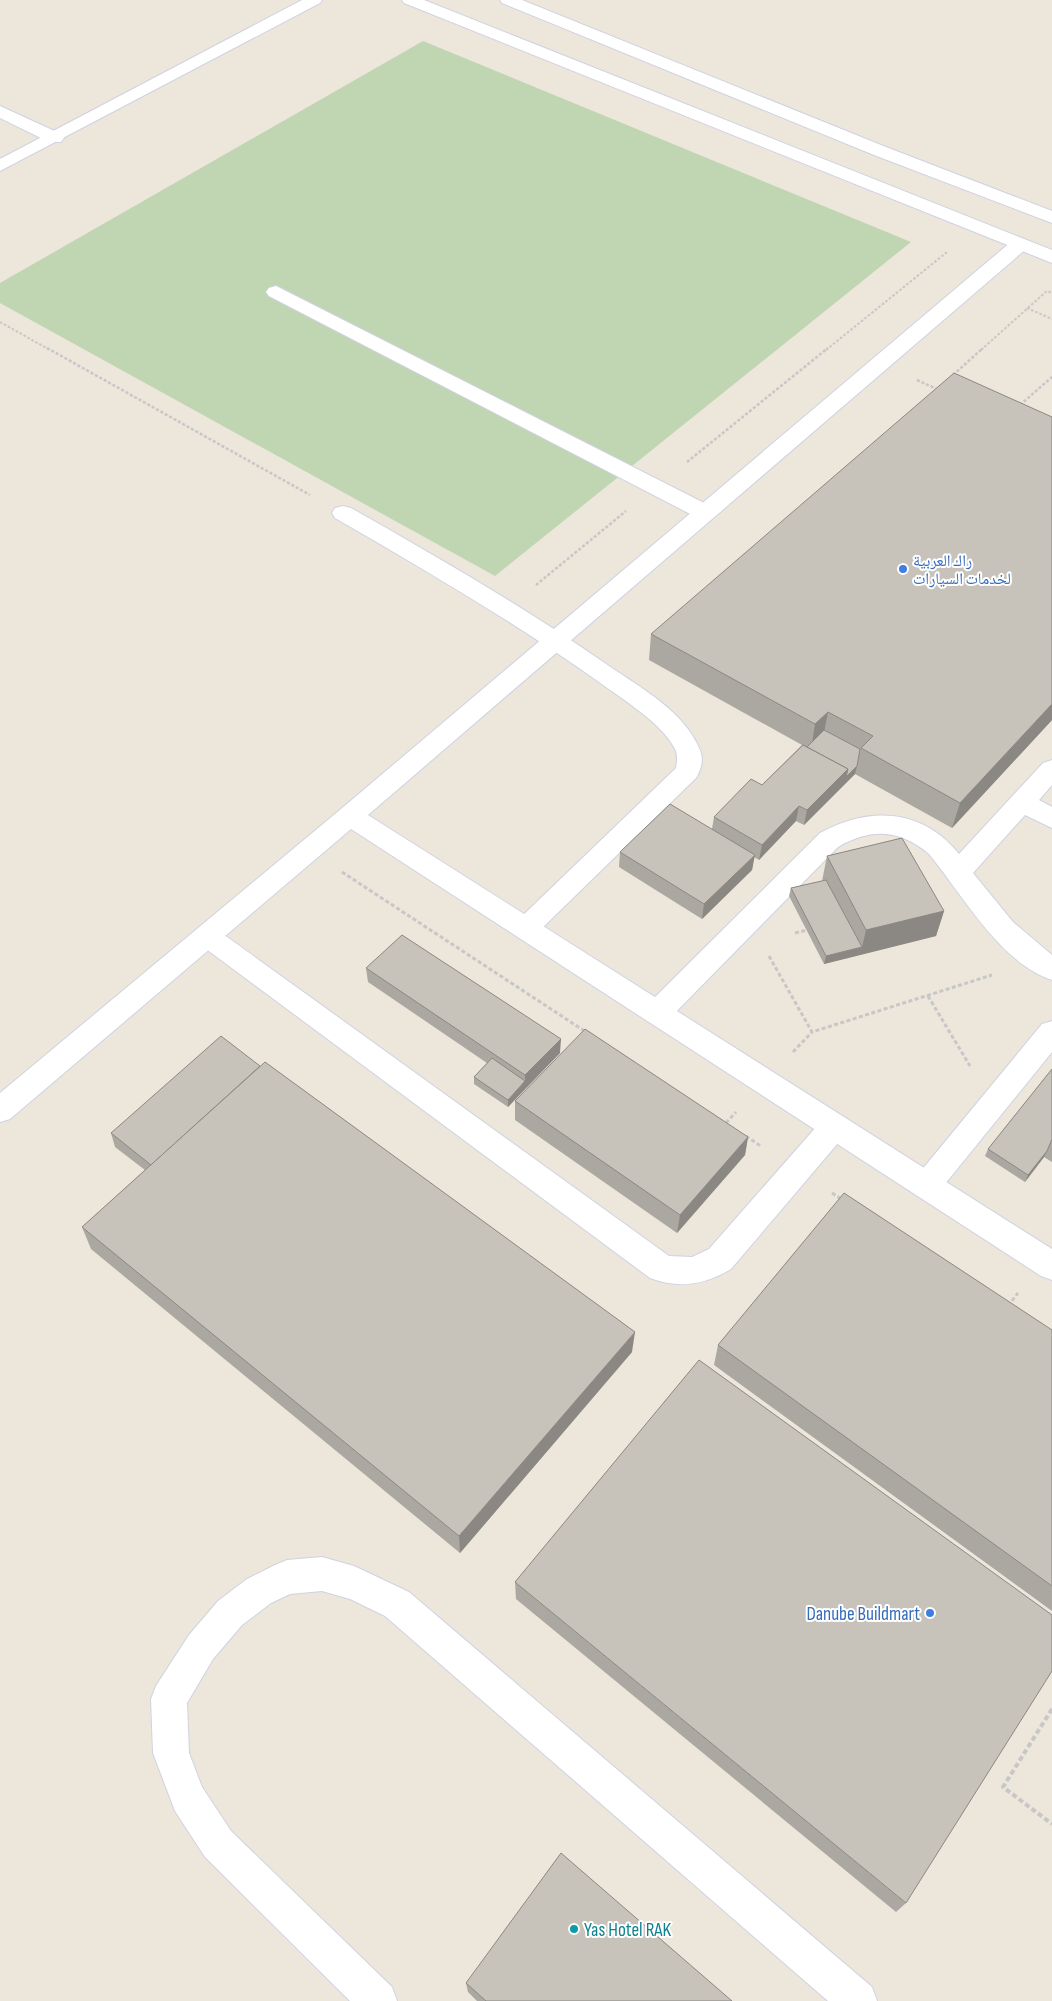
<svg xmlns="http://www.w3.org/2000/svg" width="1052" height="2001" font-family="'Sofia Sans Condensed','Noto Naskh Arabic',sans-serif">
	<style>
		.cemetery { fill: #c0d6b2 }
		.lines { fill: none; stroke-linecap: round; stroke-linejoin: round }
		.service-casing { stroke: #d0d2e2; stroke-width: 2 }
		.minor-casing { stroke: #d0d2e2; stroke-width: 2 }
		.tertiary-casing { stroke: #d0d2e2; stroke-width: 2 }
		.secondary-casing { stroke: #d0d2e2; stroke-width: 2 }
		.path-far3 { stroke: #c7c7c7; stroke-width: 2; stroke-dasharray: 2.5 2; stroke-linecap: butt }
		.path-far2 { stroke: #c7c7c7; stroke-width: 2.5; stroke-dasharray: 3 2; stroke-linecap: butt }
		.path-far1 { stroke: #c7c7c7; stroke-width: 3; stroke-dasharray: 4 2.5; stroke-linecap: butt }
		.path { stroke: #c7c7c7; stroke-width: 4; stroke-dasharray: 5 3; stroke-linecap: butt }
		.service { fill: #fff; fill-rule: evenodd }
		.minor { fill: #fff; fill-rule: evenodd }
		.tertiary { fill: #fff; fill-rule: evenodd }
		.secondary { fill: #fff; fill-rule: evenodd }
		.wall { fill: #aba8a1 }
		.shaded-wall { fill: #8b8883 }
		.building { fill: #c7c3bb; stroke: #8b8883 }
		.shop-dot { fill: #3f7fe0; stroke: #fff; stroke-width: 2 }
		.culture-dot { fill: #0f9aa8; stroke: #fff; stroke-width: 2 }
		.labels { text-anchor: middle; stroke-width: 4; stroke-linejoin: round; paint-order: stroke }
		.shop-label { font-size: 16px; fill: #366cbe; stroke: #fff; text-anchor: start }
		.near-shop-label { font-size: 19px; fill: #366cbe; stroke: #fff; text-anchor: end }
		.near-culture-label { font-size: 19px; fill: #0d838f; stroke: #fff; text-anchor: start }
	</style>
	<rect width="100%" height="100%" fill="#ece6db"/>
	<polygon class="cemetery" points="423,41 911,242 495,576 0,303 0,283"/>
	<g class="lines">
		<g class="service-casing">
			<g id="service">
				<polygon points="276,286 712,507 715,512 712,517 704,519 696,517 269,296 266,292 269,288"/>
				<path d="M343 506 351 508C439 558 526 608 609 666 641 688 685 712 700 750 704 760 701 770 696 778L535 935 526 938 517 935 513 928 517 921 676 768C677 762 678 755 675 749 662 723 622 699 599 682 514 622 425 570 335 518L332 513 335 508Z"/>
				<path d="M1052 760V785L1039 800 1052 807V828L1025 815 973 873 1013 922 1052 955V980C1000 963 962 894 929 854 899 829 871 828 838 847L667 1021 657 1024 647 1021 643 1013 647 1005 820 833C869 806 922 808 959 854L1043 763Z"/>
				<path d="M207 925 216 929 669 1256 692 1257 709 1249 824 1118 834 1115 844 1118 848 1127 844 1136 731 1269C705 1285 679 1289 650 1278L198 943 194 936 198 929Z"/>
				<polygon points="1052,1021 1052,1052 936,1195 926,1199 916,1195 911,1186 916,1177 1042,1024"/>
				<polygon points="322,1557 354,1566 409,1592 872,1987 877,2001 828,2001 385,1616 350,1599 322,1591 290,1594 271,1603 242,1625 213,1659 187,1703 189,1753 202,1787 231,1831 392,1987 397,2001 350,2001 205,1857 175,1811 153,1753 151,1699 156,1686 189,1635 218,1601 247,1579 275,1565 287,1560"/>
			</g>
		</g>
		<g class="minor-casing">
			<g id="minor">
				<polygon points="0,106 61,134 64,138 61,142 49,142 0,118"/>
				<polygon points="1019,239 1026,241 1028,245 1026,249 368,815 1052,1249 1052,1280 1041,1276 351,829 10,1119 0,1122 0,1093 341,809 1012,241"/>
			</g>
		</g>
		<g class="tertiary-casing">
			<polygon id="tertiary" points="302,0 322,0 320,3 0,171 0,159"/>
		</g>
		<g class="secondary-casing">
			<g id="secondary">
				<polygon points="402,0 424,0 1052,250 1052,263 404,3"/>
				<polygon points="500,0 522,0 886,147 1052,211 1052,223 874,155 502,3"/>
			</g>
		</g>
		<g class="path-far3">
			<polyline points="1027,308 1052,319"/>
			<polyline points="0,322 50,350"/>
			<polyline points="826,350 947,252"/>
			<polyline points="981,350 1047,291 1052,293"/>
		</g>
		<g class="path-far2">
			<polyline points="47,348 310,495"/>
			<polyline points="953,375 983,348"/>
			<polyline points="917,380 939,390"/>
			<polyline points="1020,405 1052,377"/>
			<polyline points="687,462 828,348"/>
			<polyline points="536,585 626,511"/>
		</g>
		<g class="path-far1">
			<polyline points="342,872 586,1032"/>
			<polyline points="795,933 807,930"/>
			<polyline points="769,956 812,1032 992,975"/>
			<polyline points="928,996 970,1066"/>
			<polyline points="793,1052 812,1032"/>
			<polyline points="726,1123 736,1112"/>
			<polyline points="746,1136 762,1147"/>
			<polyline points="832,1193 843,1200"/>
			<polyline points="1008,1306 1018,1293"/>
		</g>
		<polyline class="path" points="1052,1709 1003,1787 1052,1824"/>
		<use href="#service" class="service"/>
		<use href="#minor" class="minor"/>
		<use href="#tertiary" class="tertiary"/>
		<use href="#secondary" class="secondary"/>
	</g>
	<g class="wall">
		<polygon points="1052,417 1052,720 952,828 855,774 804,825 796,821 759,860 754,857 752,870 702,919 619,867 620,852 712,829 714,817 762,785 802,745 649,660 651,634"/>
		<polygon points="827,856 944,911 936,936 824,964 789,896 791,888 822,881"/>
		<polygon points="366,968 560,1053 508,1107 474,1084 474,1077 487,1063 368,982"/>
		<polygon points="1052,1069 1052,1162 1044,1157 1025,1182 985,1156 988,1149"/>
		<polygon points="515,1101 748,1137 745,1155 677,1233 515,1120"/>
		<polygon points="111,1133 632,1352 460,1553 91,1249 82,1227 145,1170 115,1147"/>
		<polygon points="1052,1330 1052,1611 714,1365 718,1345"/>
		<polygon points="515,1582 906,1903 896,1912 516,1599"/>
		<polygon points="466,1983 732,2001 477,2001 468,1992"/>
	</g>
	<g class="shaded-wall">
		<polygon points="1052,704 1052,720 952,828 960,803"/>
		<polygon points="828,712 823,738 811,750 815,724"/>
		<polygon points="857,766 855,774 804,825 807,810 848,769"/>
		<polygon points="799,806 796,821 759,860 762,845"/>
		<polygon points="755,855 752,870 702,919 704,904"/>
		<polygon points="944,911 936,936 824,964 826,956 862,947 866,930"/>
		<polygon points="561,1039 560,1053 525,1089 525,1075"/>
		<polygon points="525,1081 525,1089 508,1107 508,1100"/>
		<polygon points="748,1137 745,1155 677,1233 680,1215"/>
		<polygon points="1047,1151 1044,1157 1025,1182 1028,1175"/>
		<polygon points="635,1332 632,1352 460,1553 459,1536"/>
	</g>
	<g class="building">
		<polygon points="954,373 1052,417 1052,704 960,803 861,748 873,736 828,712 815,724 651,634"/>
		<polygon points="824,730 860,749 857,766 846,777 848,769 807,747"/>
		<polygon points="803,745 848,769 807,810 799,806 762,845 714,817 751,779 762,785"/>
		<polygon points="670,804 755,855 704,904 620,852"/>
		<polygon points="902,838 944,911 866,930 827,856"/>
		<polygon points="826,880 862,947 826,956 791,888"/>
		<polygon points="402,935 561,1039 525,1075 366,968"/>
		<polygon points="585,1029 748,1137 680,1215 515,1101"/>
		<polygon points="221,1036 260,1066 151,1165 111,1133"/>
		<polygon points="492,1058 525,1081 508,1100 474,1077"/>
		<polygon points="265,1062 635,1332 459,1536 82,1227"/>
		<polygon points="1052,1069 1052,1139 1047,1151 1028,1175 988,1149"/>
		<polygon points="844,1193 1052,1330 1052,1586 718,1345"/>
		<polygon points="699,1360 1052,1615 1052,1671 906,1903 515,1582"/>
		<polygon points="561,1853 732,2001 486,2001 466,1983"/>
	</g>
	<g class="shop-dot">
		<circle cx="903" cy="569" r="5"/>
		<circle cx="930" cy="1613" r="5"/>
	</g>
	<circle class="culture-dot" cx="574" cy="1929" r="5"/>
	<g class="labels">
		<g class="shop-label">
			<text x="913" y="566">راك العربية<tspan x="913" dy="18">لخدمات السيارات</tspan></text>
		</g>
		<g class="near-shop-label">
			<text x="920" y="1620">Danube Buildmart</text>
		</g>
		<g class="near-culture-label">
			<text x="584" y="1936">Yas Hotel RAK</text>
		</g>
	</g>
</svg>
